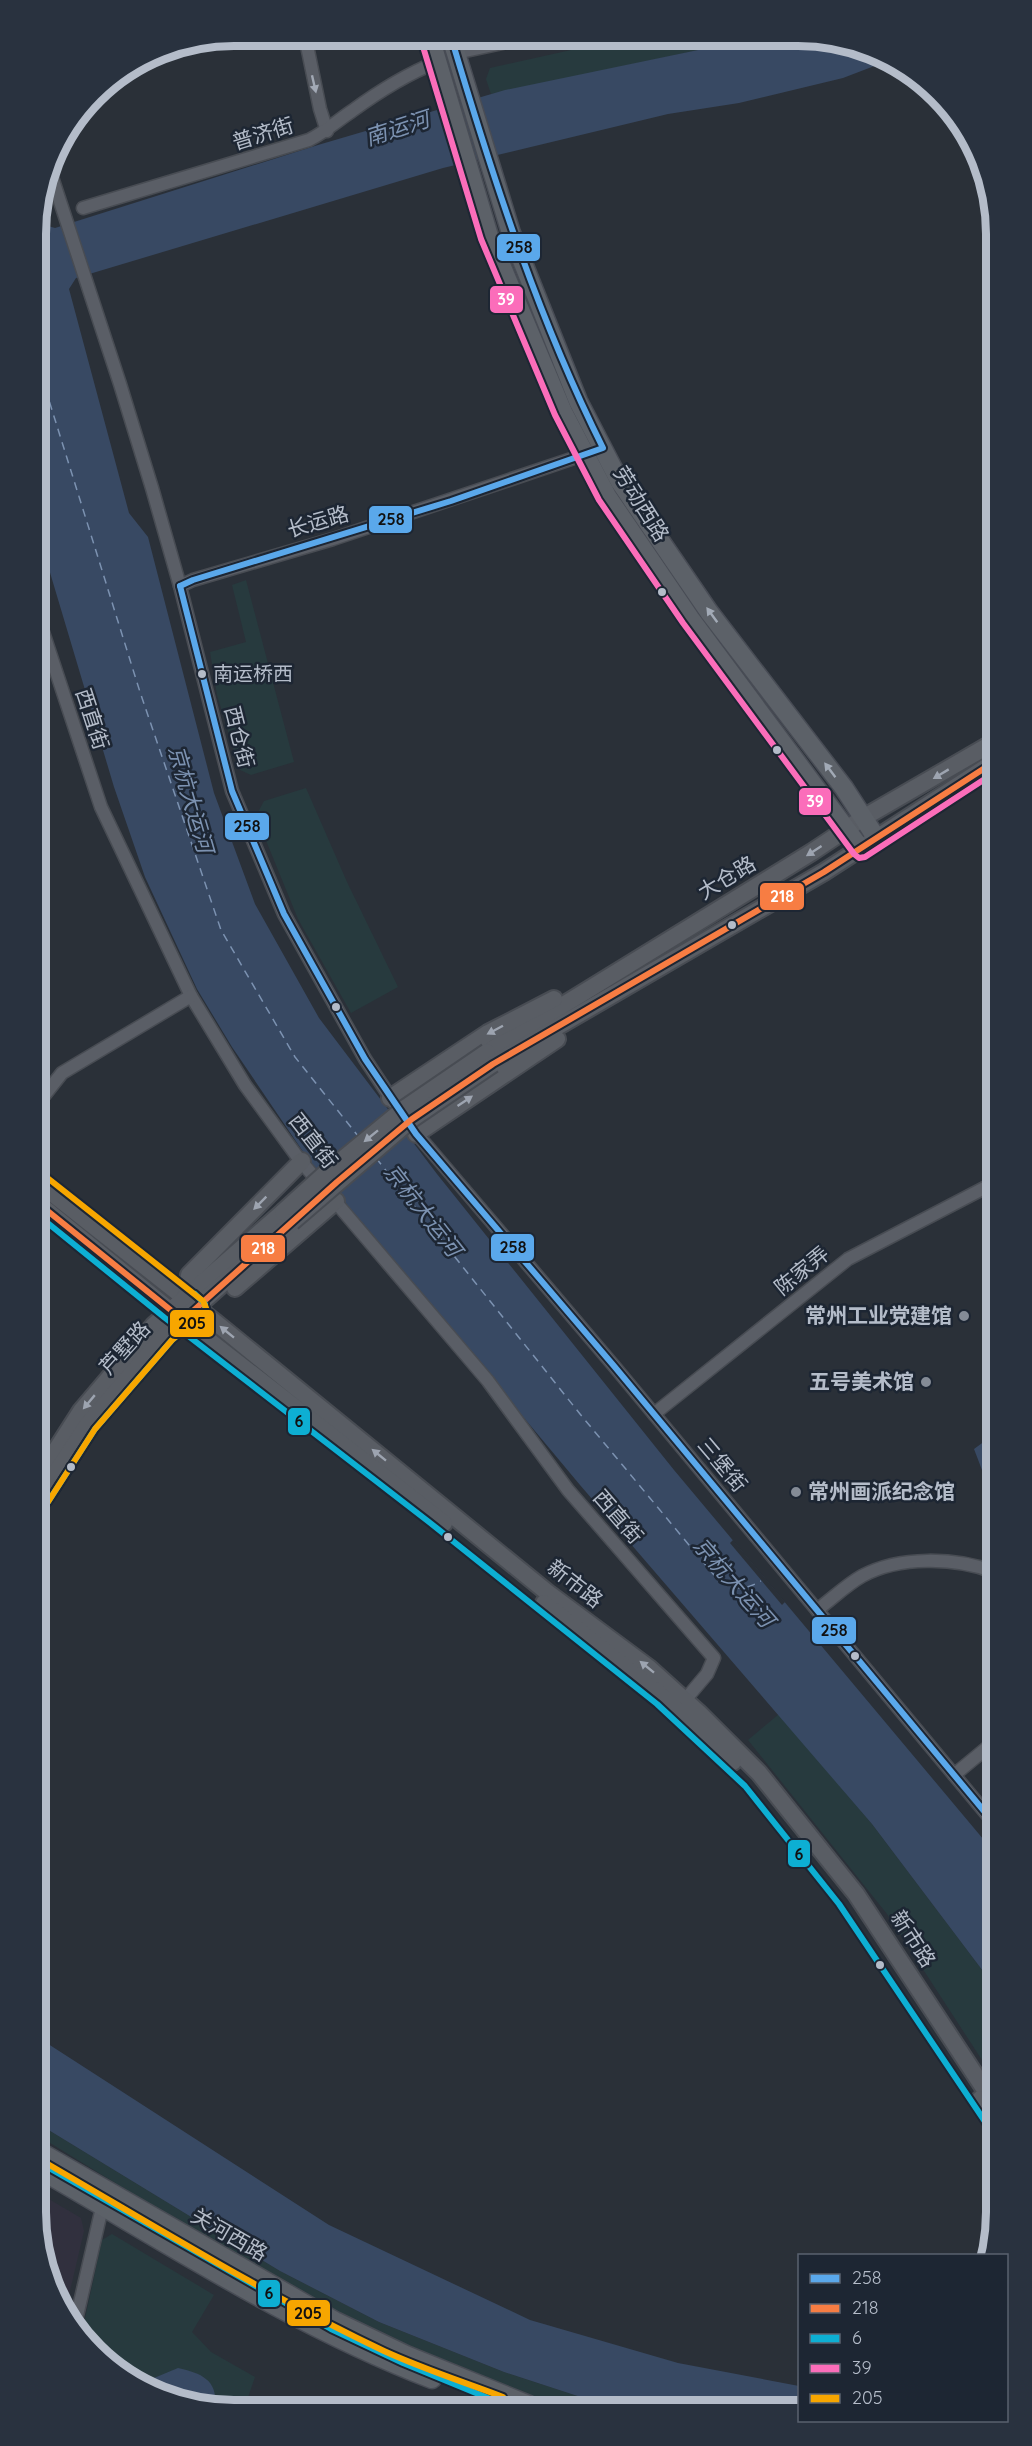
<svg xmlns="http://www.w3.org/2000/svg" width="1032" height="2446" font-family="Quicksand,'Noto Sans SC',sans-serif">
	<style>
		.medical { fill: #31303e }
		.green { fill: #273a3e }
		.water { fill: #384963 }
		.pier { fill: #2a3038 }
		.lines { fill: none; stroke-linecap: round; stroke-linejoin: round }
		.ferry { stroke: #7c92b1; stroke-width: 1.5; stroke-dasharray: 8 6; stroke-linecap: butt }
		.street-casing { stroke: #484c53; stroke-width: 15 }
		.secondary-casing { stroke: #484c53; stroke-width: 20 }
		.primary-casing { stroke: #484c55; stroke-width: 21 }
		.street { stroke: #5a5e66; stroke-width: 12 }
		.secondary { stroke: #595d64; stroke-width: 16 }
		.primary { stroke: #5c6168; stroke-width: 18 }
		.secondary-bridge-casing { stroke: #484c53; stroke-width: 20; stroke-linecap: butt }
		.secondary-bridge { stroke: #595d64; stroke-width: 16 }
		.bus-1-casing { stroke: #1d2633; stroke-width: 10 }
		.bus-2-casing { stroke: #1d2633; stroke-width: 10 }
		.bus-3-casing { stroke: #1d2633; stroke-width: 10 }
		.bus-4-casing { stroke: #1d2633; stroke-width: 10 }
		.bus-5-casing { stroke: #1d2633; stroke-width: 10 }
		.bus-1 { stroke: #5aa8eb; stroke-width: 6 }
		.bus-2 { stroke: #f77d43; stroke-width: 6 }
		.bus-3 { stroke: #0dafd3; stroke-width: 6 }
		.bus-4 { stroke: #fb6dba; stroke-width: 6 }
		.bus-5 { stroke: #f7a600; stroke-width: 6 }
		.oneway { fill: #a2a9b5 }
		.oneway2 { fill: #a2aab6 }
		.oneway3 { fill: #9da4b0 }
		.bus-dot { fill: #b4bcc9; stroke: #1d2633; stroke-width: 2 }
		.poi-dot { fill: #848b96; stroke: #1d2633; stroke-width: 2 }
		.labels { text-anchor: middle; stroke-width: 5; stroke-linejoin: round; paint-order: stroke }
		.bus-label { font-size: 20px; fill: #b4bcc9; stroke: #1d2633; text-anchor: start }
		.street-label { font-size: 21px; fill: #b4bcc9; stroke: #1d2633 }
		.poi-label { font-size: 21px; font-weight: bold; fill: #b4bcc9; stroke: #1d2633; text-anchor: end }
		.water-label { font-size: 22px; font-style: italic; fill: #7c92b1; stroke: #1d2633 }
		.rim { fill: none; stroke: #b4bcc9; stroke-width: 8 }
		.line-badge { stroke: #1d2633; stroke-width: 2 }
		.badge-label { font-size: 16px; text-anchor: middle; font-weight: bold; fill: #fff }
		.pale-badge-label { font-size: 16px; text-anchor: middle; font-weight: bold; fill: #111 }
	</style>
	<rect width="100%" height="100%" fill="#2a3038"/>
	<polygon class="medical" points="42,2195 81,2218 84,2231 67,2304 43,2263"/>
	<g class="green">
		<polygon points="625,38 751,39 491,94 486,79 490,68"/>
		<polygon points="246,580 294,762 251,775 240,770 217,695 210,652 246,642 232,585"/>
		<polygon points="306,788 347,882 398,987 351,1013 298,919 256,816 264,801"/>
		<polygon points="779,1714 872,1824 995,1987 995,2080 887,1914 748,1740"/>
		<polygon points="42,2126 280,2271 379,2322 504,2372 602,2404 549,2405 444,2362 334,2313 185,2226 42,2138"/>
		<polygon points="112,2234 214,2295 192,2332 211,2352 255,2377 245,2406 196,2406 146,2389 94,2352 82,2332 102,2240"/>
	</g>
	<g class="water">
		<polygon points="751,39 836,40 890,60 843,78 739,103 668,114 443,168 76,278 69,289 129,513 148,537 214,793 255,904 319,1018 437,1174 674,1470 994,1852 995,1987 872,1824 580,1485 308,1159 232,1047 197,989 145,877 114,787 37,529 36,221 41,205 48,226 55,228 318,145 505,90"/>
		<polygon points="993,1435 993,1441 990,1444 993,1449 993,1461 982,1470 974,1449"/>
		<polygon points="42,2040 329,2225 530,2320 678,2363 799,2386 799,2404 602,2404 504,2372 379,2322 280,2271 42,2126"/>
		<path d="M178 2368C201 2373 218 2380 215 2406 189 2406 158 2398 137 2383L154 2378Z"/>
	</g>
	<polygon class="pier" points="733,1540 785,1602 782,1605 730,1543"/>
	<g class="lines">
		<g class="ferry">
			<polyline points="37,362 140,692 221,930 295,1057 358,1136"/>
			<path d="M376 1158 580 1414 714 1575C732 1590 741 1592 761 1581"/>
		</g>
		<g class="street-casing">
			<g id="street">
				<polyline points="305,36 320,109 327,131"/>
				<polyline points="456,53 525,38"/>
				<polyline points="50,171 120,384 152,488 180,586 232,791 284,914 365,1059 394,1103"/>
				<path d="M83 208 309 140C325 132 337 121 352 111 378 92 407 74 437 62"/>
				<polyline points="180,586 193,580 333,539 592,452"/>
				<polyline points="38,617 101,807 191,996 245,1085 299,1159 488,1381 568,1490 714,1658 707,1674 685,1700"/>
				<polyline points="39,1102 62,1073 191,996"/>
				<polyline points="411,1127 614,1366 994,1823"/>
				<polyline points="654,1414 848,1259 992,1184"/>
				<path d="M817 1610C832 1599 846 1585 862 1576 899 1556 955 1557 994 1572"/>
				<polyline points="954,1775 994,1742"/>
				<polyline points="76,2320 104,2199"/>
			</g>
		</g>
		<g class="secondary-casing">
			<g id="secondary">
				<polyline points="487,1052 812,852 863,818 991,744"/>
				<polyline points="493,1064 824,872 991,764"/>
				<polyline points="390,1098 488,1033 554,999"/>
				<polyline points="416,1134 557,1039"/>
				<polyline points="39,1183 215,1322 548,1593 649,1668 700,1714 759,1773 856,1894 995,2105"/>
				<polyline points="39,1204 171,1311 444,1523"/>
				<polyline points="235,1288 336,1201"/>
				<polyline points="185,1298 189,1275 302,1161"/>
				<polyline points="40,1475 81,1411 154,1325 283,1212"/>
				<polyline points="40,1497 88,1424 166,1334 292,1222"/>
				<polyline points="544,1603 663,1697 733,1762"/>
				<polyline points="980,2099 995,2121"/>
			</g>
		</g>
		<g class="primary-casing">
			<g id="primary">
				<polyline points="430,37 489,236 563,412 607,496 690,618 861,849"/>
				<polyline points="451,37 511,233 578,401 620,482 709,612 844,788 877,839"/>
				<polyline points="42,2153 335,2321 406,2355 529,2405"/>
				<path d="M42 2171C169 2244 294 2326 432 2379"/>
			</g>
		</g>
		<use href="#street" class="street"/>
		<use href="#secondary" class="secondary"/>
		<use href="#primary" class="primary"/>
		<g class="secondary-bridge-casing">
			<g id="secondary-bridge">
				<polyline points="283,1212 326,1173 405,1108 487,1052"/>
				<polyline points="292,1222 412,1119 493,1064"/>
			</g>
		</g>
		<use href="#secondary-bridge" class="secondary-bridge"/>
		<g class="bus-1-casing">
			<g id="bus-1">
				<polyline points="180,586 232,791 284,914 365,1059 416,1134 614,1366 994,1823"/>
				<path d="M180 586 193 580 451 501 603 448C537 316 493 178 451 37"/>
			</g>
		</g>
		<g class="bus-2-casing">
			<polyline id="bus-2" points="39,1204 183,1320 337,1182 412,1119 493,1064 824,872 991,764"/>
		</g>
		<g class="bus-3-casing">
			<g id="bus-3">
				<polyline points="39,1216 165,1318 429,1522 657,1704 745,1786 839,1904 988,2126"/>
				<polyline points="48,1502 95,1429 172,1340 205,1313 205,1304 195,1294"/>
				<polyline points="42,2164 331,2329 403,2363 505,2405"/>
			</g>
		</g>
		<g class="bus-4-casing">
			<polyline id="bus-4" points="421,40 481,239 555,415 599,500 683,623 854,854 859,858 865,857 991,775"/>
		</g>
		<g class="bus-5-casing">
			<g id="bus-5">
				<polyline points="45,1176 203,1301 206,1308 203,1314 172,1340 95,1429 48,1502"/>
				<path d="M46 2163C158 2228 268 2296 384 2351 423 2369 464 2382 503 2397"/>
			</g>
		</g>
		<use href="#bus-1" class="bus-1"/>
		<use href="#bus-2" class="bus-2"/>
		<use href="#bus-3" class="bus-3"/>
		<use href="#bus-4" class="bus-4"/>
		<use href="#bus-5" class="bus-5"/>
	</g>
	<defs><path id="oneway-solid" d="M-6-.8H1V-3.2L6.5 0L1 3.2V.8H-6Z" transform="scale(1.5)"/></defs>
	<use class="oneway" href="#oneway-solid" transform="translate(314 84) rotate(77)"/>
	<g class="oneway2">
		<use href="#oneway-solid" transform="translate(712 615) rotate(-126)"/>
		<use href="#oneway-solid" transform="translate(830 770) rotate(-127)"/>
	</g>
	<g class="oneway3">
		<use href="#oneway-solid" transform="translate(941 774) rotate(149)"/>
		<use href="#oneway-solid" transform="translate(814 851) rotate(147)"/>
		<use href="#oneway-solid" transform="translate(495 1030) rotate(152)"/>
		<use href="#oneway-solid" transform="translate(465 1101) rotate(-34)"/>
		<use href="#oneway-solid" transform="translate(371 1136) rotate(141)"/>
		<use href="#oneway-solid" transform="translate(260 1203) rotate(135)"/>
		<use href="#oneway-solid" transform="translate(227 1332) rotate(-141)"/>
		<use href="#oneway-solid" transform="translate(89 1402) rotate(130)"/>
		<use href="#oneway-solid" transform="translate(379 1455) rotate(-141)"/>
		<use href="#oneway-solid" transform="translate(647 1667) rotate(-141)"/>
	</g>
	<g class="bus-dot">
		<circle cx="662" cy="592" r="5"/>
		<circle cx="202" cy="674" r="5"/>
		<circle cx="777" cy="750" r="5"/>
		<circle cx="732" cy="925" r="5"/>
		<circle cx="336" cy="1007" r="5"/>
		<circle cx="71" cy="1467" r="5"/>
		<circle cx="448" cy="1537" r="5"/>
		<circle cx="855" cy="1656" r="5"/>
		<circle cx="880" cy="1965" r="5"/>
	</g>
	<g class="poi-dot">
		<circle cx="964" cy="1316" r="6"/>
		<circle cx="926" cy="1382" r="6"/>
		<circle cx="796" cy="1492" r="6"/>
	</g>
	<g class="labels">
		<g class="bus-label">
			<text x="213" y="681">南运桥西</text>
		</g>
		<g class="street-label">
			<text transform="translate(263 134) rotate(-17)" y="7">普济街</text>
			<text transform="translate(641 504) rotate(58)" y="7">劳动西路</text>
			<text transform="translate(318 522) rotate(-16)" y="7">长运路</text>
			<text transform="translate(92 719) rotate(72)" y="7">西直街</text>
			<text transform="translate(239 737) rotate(76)" y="7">西仓街</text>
			<text transform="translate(727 878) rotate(-31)" y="7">大仓路</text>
			<text transform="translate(313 1141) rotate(52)" y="7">西直街</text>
			<text transform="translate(802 1271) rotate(-39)" y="7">陈家弄</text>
			<text transform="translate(125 1348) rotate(-48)" y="7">芦墅路</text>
			<text transform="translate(722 1465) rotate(50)" y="7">三堡街</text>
			<text transform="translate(618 1517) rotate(49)" y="7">西直街</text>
			<text transform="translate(575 1584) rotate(38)" y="7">新市路</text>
			<text transform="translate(913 1939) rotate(57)" y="7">新市路</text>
			<text transform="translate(229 2235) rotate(30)" y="7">关河西路</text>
		</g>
		<g class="poi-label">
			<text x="952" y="1323">常州工业党建馆</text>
			<text x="914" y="1389">五号美术馆</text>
			<text x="808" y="1499" text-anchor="start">常州画派纪念馆</text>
		</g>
		<g class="water-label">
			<text transform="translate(397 128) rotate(-18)" y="8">南运河</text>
			<text transform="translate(191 799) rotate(74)" y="8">京杭大运河</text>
			<text transform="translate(423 1210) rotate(52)" y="8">京杭大运河</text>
			<text transform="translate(734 1582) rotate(49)" y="8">京杭大运河</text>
		</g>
	</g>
	<path d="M0 0H1032V2446H0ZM234 46H798A188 188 0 0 1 986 234V2212A188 188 0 0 1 798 2400H234A188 188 0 0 1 46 2212V234A188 188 0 0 1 234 46Z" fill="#29323f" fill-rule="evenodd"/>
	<path class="rim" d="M234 46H798A188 188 0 0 1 986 234V2212A188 188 0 0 1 798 2400H234A188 188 0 0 1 46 2212V234A188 188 0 0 1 234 46Z"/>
	<g class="line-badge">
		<rect x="496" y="233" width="45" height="29" rx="6" fill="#5aa8eb"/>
		<rect x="489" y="285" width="35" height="29" rx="6" fill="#fb6dba"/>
		<rect x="368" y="505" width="45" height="29" rx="6" fill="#5aa8eb"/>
		<rect x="798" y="787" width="34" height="29" rx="6" fill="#fb6dba"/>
		<rect x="224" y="812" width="46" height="29" rx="6" fill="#5aa8eb"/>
		<rect x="759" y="882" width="46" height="29" rx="6" fill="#f77d43"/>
		<rect x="490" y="1233" width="45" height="29" rx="6" fill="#5aa8eb"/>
		<rect x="240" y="1234" width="46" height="29" rx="6" fill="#f77d43"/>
		<rect x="169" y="1309" width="46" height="29" rx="6" fill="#f7a600"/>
		<rect x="287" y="1407" width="24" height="29" rx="6" fill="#0dafd3"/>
		<rect x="811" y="1616" width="46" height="29" rx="6" fill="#5aa8eb"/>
		<rect x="787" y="1839" width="24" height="29" rx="6" fill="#0dafd3"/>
		<rect x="257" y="2279" width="24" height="29" rx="6" fill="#0dafd3"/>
		<rect x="286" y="2299" width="45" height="28" rx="6" fill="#f7a600"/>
	</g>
	<g class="badge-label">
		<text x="506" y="305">39</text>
		<text x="815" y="807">39</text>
		<text x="782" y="902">218</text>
		<text x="263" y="1254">218</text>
	</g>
	<g class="pale-badge-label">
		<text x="519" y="253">258</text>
		<text x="391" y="525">258</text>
		<text x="247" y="832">258</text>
		<text x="513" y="1253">258</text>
		<text x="192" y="1329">205</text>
		<text x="299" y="1427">6</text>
		<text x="834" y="1636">258</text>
		<text x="799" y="1860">6</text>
		<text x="269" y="2299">6</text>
		<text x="308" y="2319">205</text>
	</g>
	<rect x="798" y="2254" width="210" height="168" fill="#1d2633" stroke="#59626f" stroke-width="1.5"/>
	<rect x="810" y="2274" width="30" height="9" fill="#5aa8eb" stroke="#59626f" stroke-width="1.5"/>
	<text x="852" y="2284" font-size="18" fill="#b4bcc9">258</text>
	<rect x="810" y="2304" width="30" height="9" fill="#f77d43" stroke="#59626f" stroke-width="1.5"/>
	<text x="852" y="2314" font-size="18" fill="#b4bcc9">218</text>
	<rect x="810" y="2334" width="30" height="9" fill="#0dafd3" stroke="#59626f" stroke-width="1.5"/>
	<text x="852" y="2344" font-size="18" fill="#b4bcc9">6</text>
	<rect x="810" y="2364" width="30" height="9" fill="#fb6dba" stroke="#59626f" stroke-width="1.5"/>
	<text x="852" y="2374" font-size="18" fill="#b4bcc9">39</text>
	<rect x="810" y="2394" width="30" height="9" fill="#f7a600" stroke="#59626f" stroke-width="1.5"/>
	<text x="852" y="2404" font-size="18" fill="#b4bcc9">205</text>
</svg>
